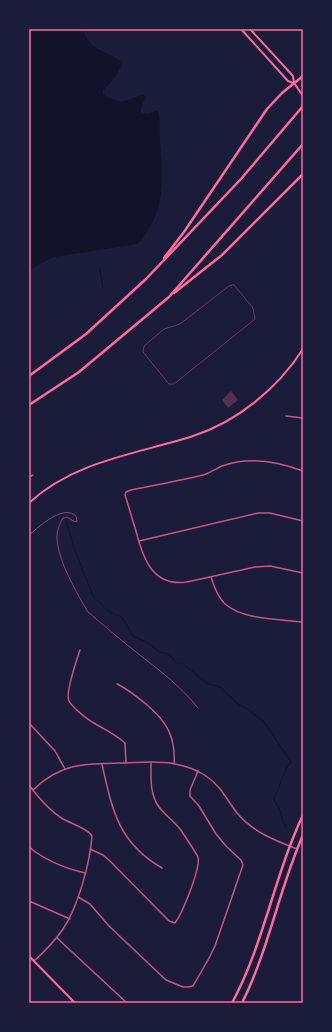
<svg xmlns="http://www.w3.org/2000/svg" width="332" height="1032" font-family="'Fira Sans Condensed',sans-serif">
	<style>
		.water { fill: #12122b }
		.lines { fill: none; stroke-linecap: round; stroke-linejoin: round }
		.stream { stroke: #12122b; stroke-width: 1 }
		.building { fill: #542f53 }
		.path { stroke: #ff6b9d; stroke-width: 0.5 }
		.service { stroke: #c65784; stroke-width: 0.5 }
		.minor { stroke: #c65784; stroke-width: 1.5 }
		.secondary { stroke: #ff6b9d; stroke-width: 2 }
		.primary { stroke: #ff6b9d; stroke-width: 2.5 }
		.motorway { stroke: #ff6b9d; stroke-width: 2.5 }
		.neatline { fill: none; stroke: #ff6b9d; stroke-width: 1.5 }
	</style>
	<rect width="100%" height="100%" fill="#1b1b3a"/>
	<path class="water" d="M29 29H83C89 51 106 50 120 61 124 71 109 83 103 91V94L107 97 122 102 142 95 145 97 141 108V112C146 115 152 114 156 110L158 111C161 121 159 132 160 142 163 181 166 212 138 244L53 257 29 270Z"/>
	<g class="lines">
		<g class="stream">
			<polyline points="100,269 103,288"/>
			<polyline points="66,519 73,545 93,596 109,612 122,617 133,636 147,642 159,652 168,654 171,656 176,663 182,663 208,684 220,687 238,704 249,710 265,723 291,762 286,768 274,800 280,810 283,822 286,826"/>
		</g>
	</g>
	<polygon class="building" points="231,391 238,400 228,408 222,400"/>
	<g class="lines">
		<path class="path" d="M29 535C40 526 63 504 76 516L77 521 75 522 67 517 63 518C60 523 57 530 57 536 57 559 76 592 88 612 102 624 116 636 131 648 155 667 179 684 198 708"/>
		<polygon class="service" points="234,285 253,308 255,319 174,384 169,384 143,352 144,346 164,329 180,324 229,286"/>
		<g class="minor">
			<polyline points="286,416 303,418"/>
			<path d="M303 471C277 461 249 456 222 466 216 469 210 473 203 475 179 481 155 485 131 490L126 492 125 495C129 507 132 519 136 531 143 558 152 587 187 582L255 567 270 566 303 573"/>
			<polyline points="29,477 33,475"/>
			<polyline points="139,541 258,513 270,513 303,521"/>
			<path d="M211 577C214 587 218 597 225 604 243 620 280 619 303 622"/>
			<path d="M80 650C77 659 65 693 69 701 72 707 88 720 94 723 105 730 115 734 125 743L126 763"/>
			<path d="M117 684C128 689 136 696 146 704 166 721 176 736 174 764"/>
			<polyline points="29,723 55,751 65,769"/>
			<path d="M102 764C112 809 118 843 162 868"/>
			<path d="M29 785C38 797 50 811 63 819 70 823 89 829 92 836 90 863 78 907 63 929 55 941 45 951 34 961"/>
			<path d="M33 790C44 779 57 771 72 767 86 763 102 764 117 763 136 763 157 760 175 764 186 766 197 770 206 776 221 786 227 800 237 813 253 832 274 840 297 849"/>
			<path d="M29 847C46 861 64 868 85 873"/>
			<path d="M90 849 103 855 110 861 169 921 175 923C182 914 201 868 198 857 196 853 183 833 180 829 173 820 163 814 157 804 150 792 151 777 151 763"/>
			<polyline points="78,897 90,904 109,926 166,980 183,987 188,987 193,986 208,960 215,946 243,865 241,860 226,846 216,834 199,806 190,796 190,790 198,771"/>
			<polyline points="29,901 70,919"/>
			<polyline points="57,938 127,1003"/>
		</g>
		<g class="secondary">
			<polyline points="241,29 288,81 293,83"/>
			<polyline points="250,29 293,76 294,83 303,96"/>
			<path d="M29 503C74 461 137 454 193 436 237 422 278 388 303 349"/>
			<polyline points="29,956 75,1003"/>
		</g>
		<g class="primary">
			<path d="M232 1003C264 944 274 876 303 815"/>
			<path d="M242 1003C269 949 279 889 303 835"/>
		</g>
		<g class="motorway">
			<polyline points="164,258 184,232 267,109 282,93 303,76"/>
			<polyline points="174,293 222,255 303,174"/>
			<polyline points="29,376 86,334 146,279 241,179 303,106"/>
			<polyline points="29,405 79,372 169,297 303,144"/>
		</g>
	</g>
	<rect width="332" height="1032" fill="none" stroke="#1b1b3a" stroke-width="60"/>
	<rect x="30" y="30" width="272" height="972" class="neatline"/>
</svg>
